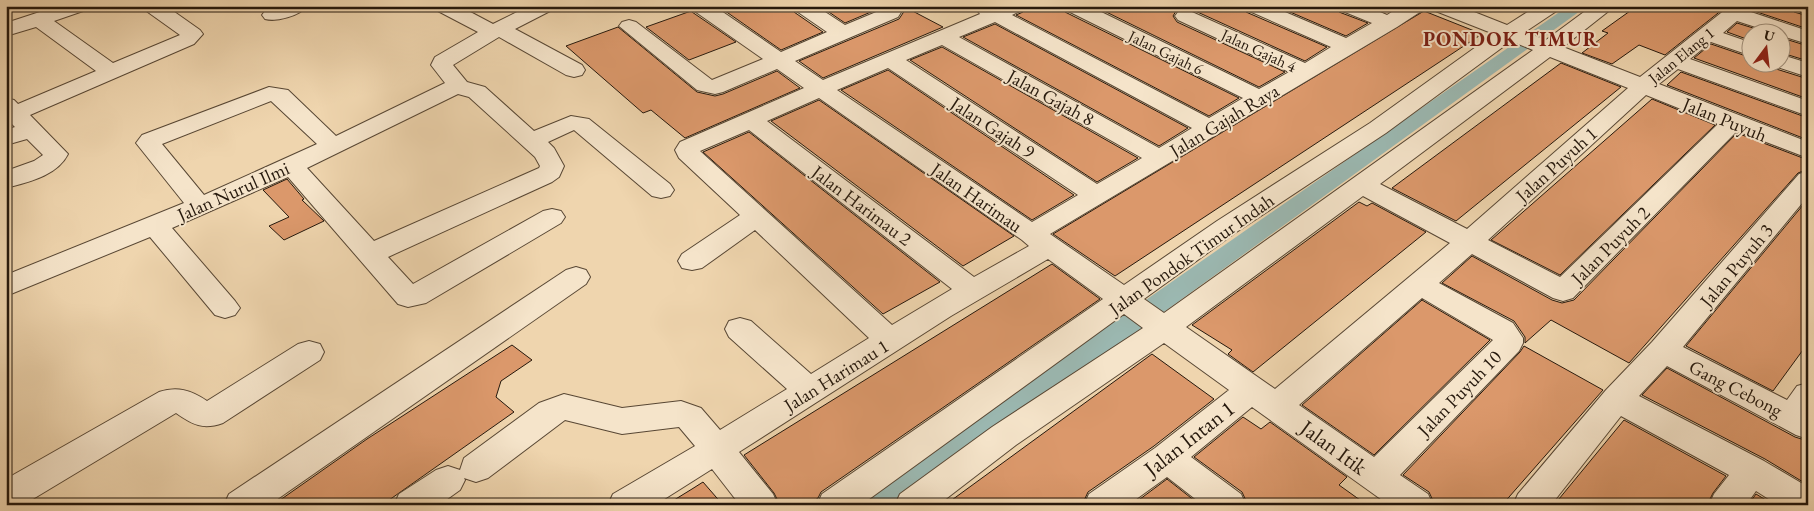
<svg xmlns="http://www.w3.org/2000/svg" width="1814" height="511" font-family="'EB Garamond',serif">
	<style>
		.lines { fill: none; stroke-linecap: round; stroke-linejoin: round }
		.canal { fill: #9bb8b1; fill-rule: evenodd }
		.building { fill: #db986b; stroke: #25180c }
		.minor-casing { stroke: #584734; stroke-width: 2 }
		.minor { fill: #f5e4ca; fill-rule: evenodd }
		.labels { text-anchor: middle; stroke-width: 4; stroke-linejoin: round; paint-order: stroke }
		.far-street-label { font-size: 16px; fill: #25180c; stroke: #f5e4ca }
		.street-label { font-size: 19px; fill: #25180c; stroke: #f5e4ca }
		.far-district-label { font-size: 20px; font-weight: bold; letter-spacing: 1px; fill: #7a1f14; stroke: #f5e4ca }
		.near-street-label { font-size: 22px; fill: #25180c; stroke: #f5e4ca }
	</style>
	<rect width="100%" height="100%" fill="#efd5ae"/>
	<filter id="stains"><feTurbulence type="fractalNoise" baseFrequency=".004" numOctaves="4"/><feColorMatrix values="0 0 0 0 .2 0 0 0 0 .09 0 0 0 0 .02 0 0 0 .5 -.17"/></filter>
	<radialGradient id="worn" r=".72"><stop offset=".6" stop-color="#630" stop-opacity="0"/><stop offset="1" stop-color="#630" stop-opacity=".3"/></radialGradient>
	<g class="lines">
		<polygon class="canal" points="1568,6 1587,6 897,505 860,505 864,496"/>
	</g>
	<g class="building">
		<polygon points="718,6 790,6 794,12 823,32 781,50"/>
		<polygon points="820,6 876,6 878,9 845,23"/>
		<polygon points="903,6 943,27 823,78 799,61 899,19 905,10"/>
		<polygon points="1027,6 1061,6 1065,12 1239,98 1209,116 1016,15 1023,12"/>
		<polygon points="1094,6 1242,6 1246,12 1327,47 1305,61 1193,10 1184,8 1176,11 1173,16 1177,22 1285,72 1259,87"/>
		<polygon points="1276,6 1335,6 1339,12 1368,23 1346,36"/>
		<polygon points="1637,6 1727,6 1665,55 1639,45 1612,64 1582,53 1608,33 1602,31"/>
		<polygon points="1755,6 1790,6 1794,12 1808,16 1808,29 1751,10"/>
		<polygon points="691,11 692,12 736,42 689,60 646,27"/>
		<polygon points="1424,11 1482,34 1115,276 1053,234"/>
		<polygon points="1737,23 1766,32 1752,32 1752,41 1727,32"/>
		<polygon points="995,24 1188,128 1159,146 963,37"/>
		<polygon points="618,27 697,92 715,96 723,94 777,71 800,88 685,138 651,110 643,113 566,46"/>
		<polygon points="1782,38 1808,46 1808,61 1782,53"/>
		<polygon points="1711,44 1752,58 1752,62 1770,62 1773,68 1808,79 1808,99 1694,58"/>
		<polygon points="942,47 1138,158 1097,182 910,60"/>
		<polygon points="1561,63 1621,87 1456,221 1392,188"/>
		<polygon points="888,70 1074,195 1032,220 841,90"/>
		<polygon points="1681,72 1808,118 1808,140 1667,85"/>
		<polygon points="1652,99 1715,125 1560,275 1491,240"/>
		<polygon points="819,100 1014,236 963,266 771,121"/>
		<polygon points="749,132 940,282 883,314 703,152"/>
		<polygon points="1737,133 1808,160 1808,169 1798,173 1629,363 1551,320 1525,343 1525,337 1514,321 1442,283 1472,256 1552,300 1562,303 1574,300"/>
		<polygon points="287,179 304,199 302,200 324,221 284,240 269,226 289,217 263,190"/>
		<polygon points="1808,199 1808,343 1773,391 1686,346"/>
		<polygon points="1359,202 1367,206 1372,203 1426,232 1253,372 1228,354 1232,350 1192,325"/>
		<polygon points="1052,264 1100,299 821,492 818,498 808,505 780,505 774,493 744,455"/>
		<polygon points="1422,300 1490,340 1374,455 1302,405"/>
		<polygon points="512,345 532,360 501,381 496,397 514,412 382,505 273,505 367,439"/>
		<polygon points="1524,346 1603,390 1502,505 1435,505 1429,492 1403,475 1520,352"/>
		<polygon points="1152,354 1214,399 1154,446 1088,492 1082,505 945,505"/>
		<polygon points="1667,368 1795,437 1808,441 1808,485 1765,459 1642,395"/>
		<polygon points="1243,417 1261,429 1270,422 1347,477 1339,485 1367,505 1248,505 1242,492 1194,457"/>
		<polygon points="1624,420 1726,476 1713,493 1707,505 1554,505"/>
		<polygon points="1167,479 1200,505 1132,505"/>
		<polygon points="703,482 723,505 666,505 692,489"/>
		<polygon points="1756,494 1774,505 1748,505"/>
	</g>
	<g class="lines">
		<g class="minor-casing">
			<g id="minor">
				<path d="M58 6H89L86 10 54 21 113 63 180 35 145 10 142 6H166L200 30 203 34 194 44 30 115 68 154C57 176 28 182 6 188V171L34 161 43 155 27 139 6 145V130L15 127 6 118V98L14 100 18 104 96 71 36 27 6 36V23Z"/>
				<path d="M277 6H307C300 16 276 22 265 19L262 15 265 11Z"/>
				<path d="M433 6H459L493 24 529 6H555L552 10 515 29 582 65 585 70 582 75 574 77 566 75 499 37 453 65 467 82 485 87 534 131 571 116 589 119 670 184 674 190 670 196 661 198 652 196 574 130 548 142 554 148 564 166 559 177 552 182 388 257 413 284 543 211 552 209 561 211 565 217 561 223 426 303 408 307 398 304 288 177 172 228 235 301 240 308 235 315 225 318 215 315 150 237 6 296V275L184 203 136 143 142 135 269 87 288 90 336 136 445 83 431 65 435 57 478 32 436 10ZM458 94 469 97 535 157 540 166 539 168 374 241 307 168ZM271 101 317 144 204 195 162 144Z"/>
				<path d="M690 6H714L781 52 827 32 795 10 792 6H816L845 25 881 10 878 6H901L903 9 898 17 795 61 823 80 980 14 976 9 978 6H1025L1022 10 1012 15 1209 118 1243 98 1066 10 1063 6H1089L1259 89 1289 72 1178 20 1175 16 1178 12 1185 10 1192 12 1305 63 1331 47 1247 10 1244 6H1271L1346 38 1372 23 1340 10 1337 6H1366L1387 15 1401 6H1426L1423 10 1397 27 1050 234 1124 285 1217 221 1370 123 1494 34 1433 10 1430 6H1459L1507 25 1537 6H1561L1558 10 1525 32 1546 40 1592 6H1615L1563 47 1640 77 1726 9 1730 6H1753L1748 11 1808 31V44L1782 36V32H1771L1737 21 1723 33 1752 43V56L1711 42 1690 59 1808 101V116L1678 69 1659 84 1808 142V158L1737 131 1573 298 1563 301 1553 298 1472 254 1439 283 1513 323 1523 338V343L1519 351 1400 475 1428 494 1433 505H1389L1252 407 1191 457 1241 494 1246 505H1203L1167 477 1128 505H1084L1089 494 1155 448 1229 390 1164 343 1016 445 938 505H895L900 494 992 427 1143 328 1124 314 861 505H817L822 494 1103 299 1048 259 951 316 739 452 773 494 778 505H740L712 469 655 505H608L613 494 695 446 679 427 622 434 565 420 488 478 476 482 464 478 465 480 460 490 439 505H394L399 494 436 470 448 466 460 470 464 458 539 403 564 394 622 408 681 401 701 408 720 430 787 389 729 337 725 329 729 321 740 318 751 321 811 374 869 338 755 230 702 268 692 270 682 268 678 261 682 254 740 215 679 158 675 150 680 142 804 88 777 69 723 92 715 94 697 90 619 26 622 22 629 20 636 22 712 80 763 59 693 10ZM995 22 1192 128 1159 148 959 37ZM1511 41 1533 50 1164 313 1144 299 1235 233 1386 133ZM942 45 1142 158 1097 184 906 60ZM1550 57 1628 88 1467 229 1380 184ZM888 68 1078 195 1032 222 837 90ZM1646 95 1718 124 1560 277 1488 240ZM819 98 1022 240 1029 246 974 277 767 121ZM749 130 952 289 892 325 700 151ZM1363 196 1450 243 1275 389 1186 327ZM1422 298 1493 340 1374 457 1299 405Z"/>
				<polygon points="1792,6 1808,6 1808,14 1795,10"/>
				<polygon points="1782,55 1808,63 1808,77 1774,66 1772,62 1782,62"/>
				<polygon points="1808,171 1808,196 1683,347 1787,400 1797,386 1808,383 1808,439 1796,435 1667,366 1639,396 1764,461 1808,487 1808,505 1778,505 1756,491 1746,505 1709,505 1714,494 1729,475 1621,416 1551,505 1513,505 1518,494 1606,390 1652,342 1799,174"/>
				<polygon points="576,267 586,270 590,277 586,284 269,505 224,505 229,494 566,270"/>
				<path d="M309 341 320 344 324 352 320 360 223 423C203 430 193 425 176 413L23 505H6V479L159 392C177 386 191 390 207 401L298 344Z"/>
			</g>
		</g>
		<use href="#minor" class="minor"/>
	</g>
	<g class="labels">
		<g class="far-street-label">
			<text transform="translate(1259 50) rotate(25)" y="6">Jalan Gajah 4</text>
			<text transform="translate(1166 52) rotate(26)" y="6">Jalan Gajah 6</text>
			<text transform="translate(1681 55) rotate(-39)" y="6">Jalan Elang 1</text>
		</g>
		<g class="street-label">
			<text transform="translate(1051 97) rotate(29)" y="7">Jalan Gajah 8</text>
			<text transform="translate(1725 119) rotate(22)" y="7">Jalan Puyuh</text>
			<text transform="translate(1224 120) rotate(-31)" y="7">Jalan Gajah Raya</text>
			<text transform="translate(993 127) rotate(33)" y="7">Jalan Gajah 9</text>
			<text transform="translate(1556 164) rotate(-42)" y="7">Jalan Puyuh 1</text>
			<text transform="translate(233 191) rotate(-24)" y="7">Jalan Nurul Ilmi</text>
			<text transform="translate(977 197) rotate(35)" y="7">Jalan Harimau</text>
			<text transform="translate(862 205) rotate(37)" y="7">Jalan Harimau 2</text>
			<text transform="translate(1610 245) rotate(-45)" y="7">Jalan Puyuh 2</text>
			<text transform="translate(1191 254) rotate(-35)" y="7">Jalan Pondok Timur Indah</text>
			<text transform="translate(1736 265) rotate(-50)" y="7">Jalan Puyuh 3</text>
			<text transform="translate(836 375) rotate(-32)" y="7">Jalan Harimau 1</text>
			<text transform="translate(1736 388) rotate(27)" y="7">Gang Cebong</text>
			<text transform="translate(1459 393) rotate(-46)" y="7">Jalan Puyuh 10</text>
		</g>
		<g class="far-district-label">
			<text x="1511" y="46">PONDOK TIMUR</text>
		</g>
		<g class="near-street-label">
			<text transform="translate(1189 438) rotate(-38)" y="8">Jalan Intan 1</text>
			<text transform="translate(1334 447) rotate(36)" y="8">Jalan Itik</text>
		</g>
	</g>
	<rect width="1814" height="511" fill="none" stroke="#efd5ae" stroke-width="25"/>
	<rect x="8" y="8" width="1799" height="496" fill="none" stroke="#25180c" stroke-width="2.5"/>
	<rect x="12" y="12" width="1789" height="486" fill="none" stroke="#25180c"/>
	<g transform="translate(1766 48) rotate(15)"><circle r="24" fill="#f5e4ca" stroke="#a2927e"/>
	<path d="M0-4L9 19L0 12L-9 19Z" fill="#8f2418"/>
	<text y="-8" font-size="14" font-weight="bold" text-anchor="middle" fill="#25180c">U</text>
	</g>
	<rect width="100%" height="100%" filter="url(#stains)"/>
	<rect width="100%" height="100%" fill="url(#worn)"/>
</svg>
